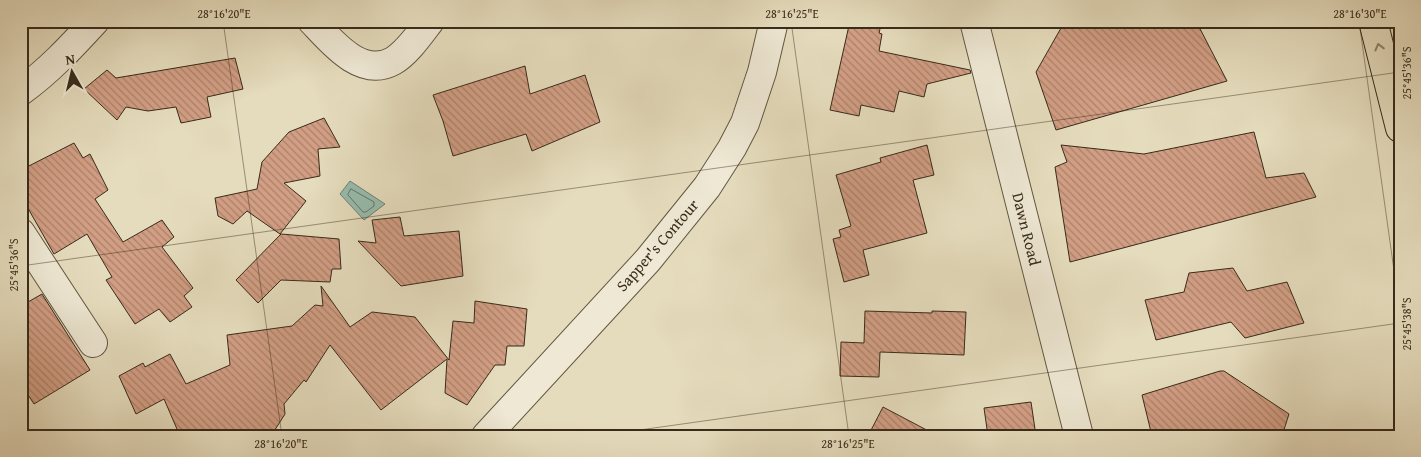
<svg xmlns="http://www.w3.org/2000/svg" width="1421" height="457" font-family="'Gentium Book Plus',serif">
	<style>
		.water { fill: #96bcae; stroke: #708273 }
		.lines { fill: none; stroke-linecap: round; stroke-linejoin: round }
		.shore { stroke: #677464; stroke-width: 1 }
		.building { fill: url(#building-back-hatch); stroke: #382b1a }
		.minor-casing { stroke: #635743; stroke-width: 30 }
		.motorway-casing { stroke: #382b1a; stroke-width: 30 }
		.minor { stroke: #eee8d4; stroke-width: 28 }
		.motorway { stroke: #e5dcbd; stroke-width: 28 }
		.oneway { stroke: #8e846c }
		.ticks { fill: none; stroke: #382b1a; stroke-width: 1; stroke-opacity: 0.45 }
		.labels { text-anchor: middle; stroke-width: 4; stroke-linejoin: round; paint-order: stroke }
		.street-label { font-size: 16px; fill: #382b1a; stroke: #eee8d4 }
		.neatline { fill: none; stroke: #382b1a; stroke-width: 2 }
		.ticks-label { font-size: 12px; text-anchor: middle; fill: #382b1a }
	</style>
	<defs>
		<pattern id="building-back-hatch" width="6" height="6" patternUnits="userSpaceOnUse" patternTransform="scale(1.25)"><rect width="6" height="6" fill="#d29e84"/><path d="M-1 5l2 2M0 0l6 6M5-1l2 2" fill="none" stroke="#ab816b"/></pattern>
	</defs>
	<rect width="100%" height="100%" fill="#e5dcbd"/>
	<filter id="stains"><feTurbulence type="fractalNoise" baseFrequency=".004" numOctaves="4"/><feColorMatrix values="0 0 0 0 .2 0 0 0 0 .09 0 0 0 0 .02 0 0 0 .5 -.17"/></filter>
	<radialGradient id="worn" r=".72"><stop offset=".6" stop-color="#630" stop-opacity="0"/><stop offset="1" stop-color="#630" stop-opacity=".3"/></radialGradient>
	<polygon class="water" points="350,181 385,204 364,220 340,194"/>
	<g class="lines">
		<polygon class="shore" points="351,189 374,202 374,206 366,212 363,212 348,195"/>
	</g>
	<g class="building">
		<polygon points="850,21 882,21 879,33 882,34 879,51 970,70 971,73 927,84 924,97 899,91 894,112 861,105 859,116 830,110"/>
		<polygon points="1065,21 1196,21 1227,81 1056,130 1036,72"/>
		<polygon points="235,58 243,89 207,97 211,117 181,123 176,107 148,111 126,107 117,120 84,89 107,70 116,78"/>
		<polygon points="525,66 530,94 585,75 600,122 532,151 526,134 453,156 443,121 433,95"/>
		<polygon points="324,118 340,147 318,149 320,176 284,183 306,201 280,234 247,211 233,224 218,216 215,198 257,189 262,162 289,132"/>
		<polygon points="1254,132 1266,178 1304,173 1316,197 1070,262 1055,167 1067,162 1061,145 1144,154"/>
		<polygon points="74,143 83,158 90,154 108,190 95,199 123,242 162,220 174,237 162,247 193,288 184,296 192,307 170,322 159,309 135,324 106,280 112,277 87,234 54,254 21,196 21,170"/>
		<polygon points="927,145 934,175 913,180 927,233 863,250 869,275 844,282 833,239 841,237 839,230 851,226 836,175 881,162 880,158"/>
		<polygon points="400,217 404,236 459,231 463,276 401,286 358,241 376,243 372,220"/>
		<polygon points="281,234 339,239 341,269 332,269 330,282 281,280 258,303 236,280"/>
		<polygon points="1233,268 1247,291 1287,282 1304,323 1245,338 1231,322 1156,340 1145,300 1184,292 1189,273"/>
		<polygon points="321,286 350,327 372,312 415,317 449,360 453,321 474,323 475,301 527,309 524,346 507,346 505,365 495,365 467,405 445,393 447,359 381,410 330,345 306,382 304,380 284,404 285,414 271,436 180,436 164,399 136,414 119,376 143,363 145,367 170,354 186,384 230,365 227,335 292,326 315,305 323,306"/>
		<polygon points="42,294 90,370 34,404 21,384 21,306"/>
		<polygon points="865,311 932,313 932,311 966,312 964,355 880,352 879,377 840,376 841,342 864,343"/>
		<polygon points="1220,371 1224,371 1289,414 1282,436 1152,436 1142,395"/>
		<polygon points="1031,402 1036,436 988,436 984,408"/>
		<polygon points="883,407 938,436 868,436"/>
	</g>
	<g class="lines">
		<g class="minor-casing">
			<g id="minor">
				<path d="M312 21C331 41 361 79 393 61 407 53 420 34 430 21"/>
				<polyline points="974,21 1079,436"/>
				<path d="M21 91C49 71 72 46 95 21"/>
				<polyline points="21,233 93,343"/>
				<polyline points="486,436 648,260 707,187 732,148 745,123 762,72 774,21"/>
			</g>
		</g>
		<g class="motorway-casing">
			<polyline id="motorway" points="1373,21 1400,128"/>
		</g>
		<use href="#minor" class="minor"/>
		<use href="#motorway" class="motorway"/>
	</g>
	<defs><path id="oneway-chevron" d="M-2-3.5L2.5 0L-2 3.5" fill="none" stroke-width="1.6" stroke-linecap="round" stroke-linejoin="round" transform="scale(1.25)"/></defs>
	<use class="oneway" href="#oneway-chevron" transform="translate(1379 47) rotate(-104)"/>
	<path class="ticks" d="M223 21 282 436M791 21 849 436M1359 21 1400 313M21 266 1400 72M597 436 1400 323"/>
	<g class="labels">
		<g class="street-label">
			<text transform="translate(1027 229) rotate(76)" y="6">Dawn Road</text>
			<text transform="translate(657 245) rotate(-49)" y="6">Sapper's Contour</text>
		</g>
	</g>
	<rect width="1421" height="457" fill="none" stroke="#e5dcbd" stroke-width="55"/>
	<g transform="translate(72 72) rotate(352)" stroke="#eee8d4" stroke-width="4" paint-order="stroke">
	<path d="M0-4L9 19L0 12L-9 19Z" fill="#382b1a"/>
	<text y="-8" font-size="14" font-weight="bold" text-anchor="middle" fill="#382b1a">N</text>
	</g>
	<rect x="28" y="28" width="1366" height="402" class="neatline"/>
	<g class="ticks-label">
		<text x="224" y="18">28°16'20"E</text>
		<text x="792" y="18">28°16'25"E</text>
		<text x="1360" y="18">28°16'30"E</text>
		<text transform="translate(1407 73) rotate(-90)" y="4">25°45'36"S</text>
		<text transform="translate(14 265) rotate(-90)" y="4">25°45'36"S</text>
		<text transform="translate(1407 324) rotate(-90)" y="4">25°45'38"S</text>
		<text x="281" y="448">28°16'20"E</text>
		<text x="848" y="448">28°16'25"E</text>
	</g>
	<rect width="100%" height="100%" filter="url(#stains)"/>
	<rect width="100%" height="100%" fill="url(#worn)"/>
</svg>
